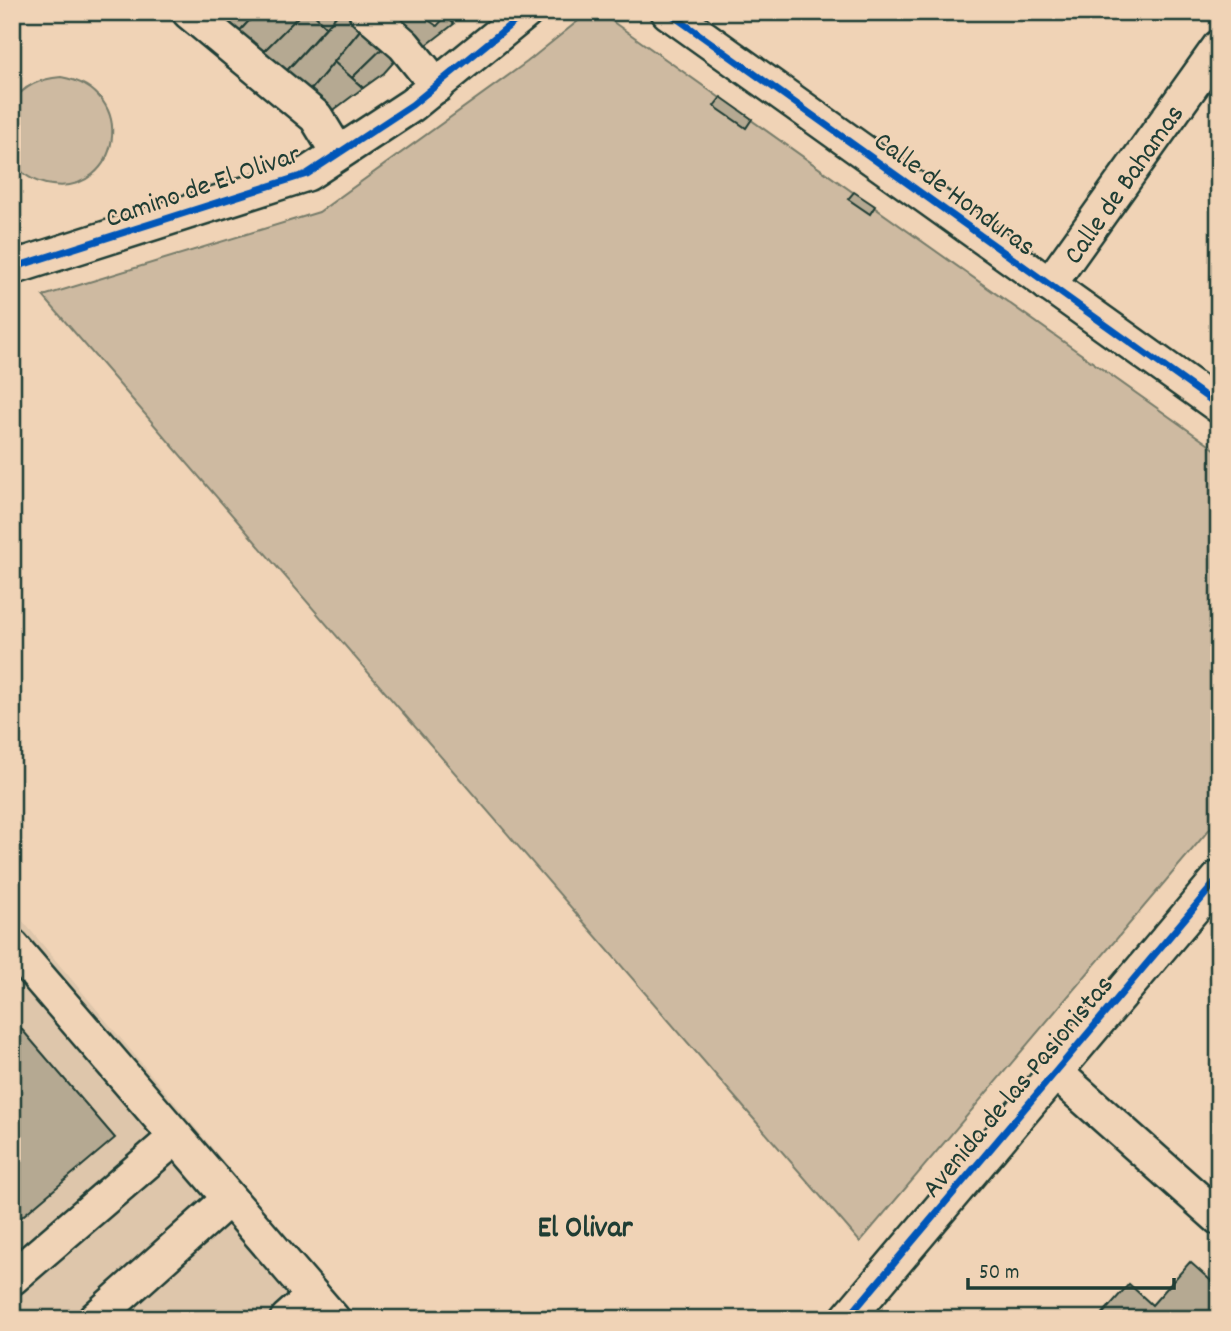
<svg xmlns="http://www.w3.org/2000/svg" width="1231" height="1331" font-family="Dekko,sans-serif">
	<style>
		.built { fill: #dec6ab }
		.green { fill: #cebaa1; stroke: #767c6a; stroke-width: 2 }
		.building { fill: #b5a992; stroke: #1f3d34; stroke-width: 2 }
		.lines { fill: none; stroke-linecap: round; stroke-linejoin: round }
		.minor-casing { stroke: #1f3d34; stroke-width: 38 }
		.minor { stroke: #f0d3b6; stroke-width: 33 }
		.cycleway-casing { stroke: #f0d3b6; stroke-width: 11 }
		.cycleway { stroke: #0057b8; stroke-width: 7 }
		.labels { text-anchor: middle; stroke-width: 5; stroke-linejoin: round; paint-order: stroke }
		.street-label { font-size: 28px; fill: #1f3d34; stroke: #f0d3b6 }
		.neighbourhood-label { font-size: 30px; font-weight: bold; fill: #1f3d34; stroke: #f0d3b6 }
	</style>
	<rect width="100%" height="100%" fill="#f0d3b6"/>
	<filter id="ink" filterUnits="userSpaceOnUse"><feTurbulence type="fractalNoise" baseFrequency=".0143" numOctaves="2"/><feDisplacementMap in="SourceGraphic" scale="14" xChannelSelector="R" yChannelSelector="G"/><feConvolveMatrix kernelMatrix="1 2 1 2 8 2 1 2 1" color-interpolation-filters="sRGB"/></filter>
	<g filter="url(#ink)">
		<polygon class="built" points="12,908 355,1319 12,1319"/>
		<g class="green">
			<polygon points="599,12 1219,452 1219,818 860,1242 43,296 319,212 527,62 588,13"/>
			<path d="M61 77C141 91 119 195 52 185 35 183 21 174 12 160V103C24 85 40 79 61 77Z"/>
		</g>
		<g class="building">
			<polygon points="208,12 257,12 237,34"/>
			<polygon points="257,12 303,12 261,54 237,34"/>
			<polygon points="303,12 312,12 326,27 283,75 261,54"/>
			<polygon points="312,12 340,12 326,27"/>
			<polygon points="340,12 352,12 365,24 306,96 283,75"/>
			<polygon points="399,12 417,12 437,26 446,16 454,24 419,51 389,22"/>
			<polygon points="365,24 388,43 352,78 334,62"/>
			<polygon points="388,43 400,55 384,73 363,88 352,78"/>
			<polygon points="334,62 363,88 327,115 306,96"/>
			<polygon points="721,97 752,119 746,128 714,106"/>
			<polygon points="854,192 875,206 870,214 848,199"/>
			<polygon points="12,1018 115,1138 12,1225"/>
			<polygon points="1190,1262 1219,1288 1219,1319 1098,1319 1129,1284 1152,1305"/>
		</g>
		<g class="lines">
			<g class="minor-casing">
				<g id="minor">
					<polyline points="189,12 316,117 338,153"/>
					<polyline points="366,12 404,45 437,86"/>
					<polyline points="668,12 1219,406"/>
					<polyline points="12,268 307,174 412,105 526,12"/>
					<polyline points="1049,285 1219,47"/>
					<polyline points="12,946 333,1319"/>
					<polyline points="1054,1071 1219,1218"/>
					<polyline points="12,1278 176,1137"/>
					<polyline points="95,1319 229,1199"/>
					<polyline points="287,1319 313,1296"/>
					<polyline points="847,1319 1219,878"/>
				</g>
			</g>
			<use href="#minor" class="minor"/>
			<g class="cycleway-casing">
				<g id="cycleway">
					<polyline points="668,12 1219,406"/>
					<polyline points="12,268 307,174 412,105 526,12"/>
					<polyline points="847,1319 1219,878"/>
				</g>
			</g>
			<use href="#cycleway" class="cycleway"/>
		</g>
	</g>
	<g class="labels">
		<g class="street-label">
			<text transform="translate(1122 183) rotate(-55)" y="10">Calle de Bahamas</text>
			<text transform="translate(202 184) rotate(-19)" y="10">Camino de El Olivar</text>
			<text transform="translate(956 192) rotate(36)" y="10">Calle de Honduras</text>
			<text transform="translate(1016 1085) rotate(-50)" y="10">Avenida de las Pasionistas</text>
		</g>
		<g class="neighbourhood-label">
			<text x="585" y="1236">El Olivar</text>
		</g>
	</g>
	<rect width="1231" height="1331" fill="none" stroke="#f0d3b6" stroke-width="42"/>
	<rect x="21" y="21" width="1189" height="1289" fill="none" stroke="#1f3d34" stroke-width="2.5" filter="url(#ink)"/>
	<path d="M968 1278v10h206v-10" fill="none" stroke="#1f3d34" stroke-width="3.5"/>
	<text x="979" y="1278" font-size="21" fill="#1f3d34" stroke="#f0d3b6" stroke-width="5" paint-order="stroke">50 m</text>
</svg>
